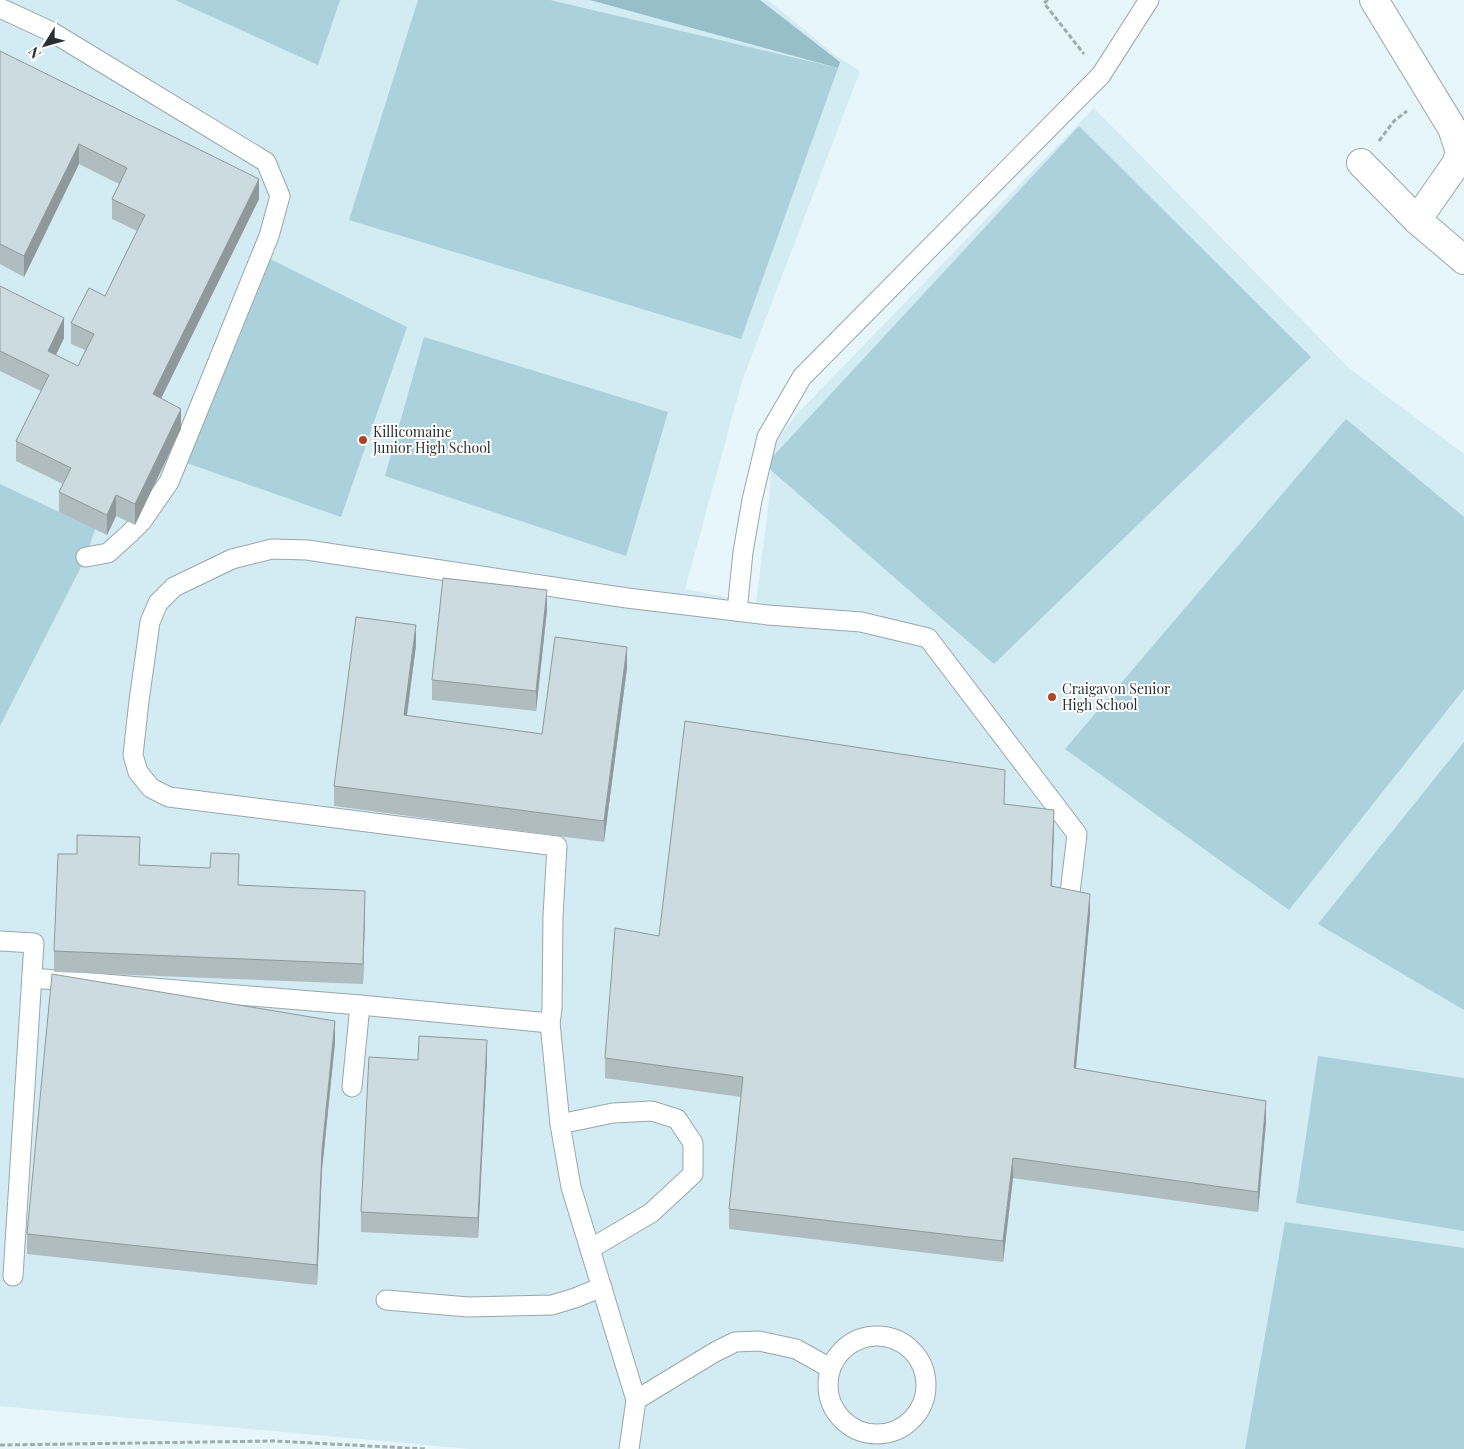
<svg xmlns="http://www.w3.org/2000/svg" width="1464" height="1449" font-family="'Playfair Display',serif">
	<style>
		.built { fill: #d3ebf2 }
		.green { fill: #aad1dc }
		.forest { fill: #96bfca }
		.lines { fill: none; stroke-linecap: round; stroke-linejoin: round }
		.service-casing { stroke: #98a7ab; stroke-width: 21 }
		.minor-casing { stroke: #98a7ab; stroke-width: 30 }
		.path { stroke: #a0acaf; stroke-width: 3; stroke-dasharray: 5 2.5; stroke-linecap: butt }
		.service { stroke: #fff; stroke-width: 19 }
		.minor { stroke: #fff; stroke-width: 28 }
		.wall { fill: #afbcc0 }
		.shaded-wall { fill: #8f999c }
		.building { fill: #ccdbdf; stroke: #8f999c }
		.poi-dot { fill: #ad4525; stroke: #fff; stroke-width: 2 }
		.labels { text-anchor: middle; stroke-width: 4; stroke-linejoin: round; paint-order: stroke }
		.poi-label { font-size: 14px; fill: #2a2f31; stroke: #fff; text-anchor: start }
	</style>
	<rect width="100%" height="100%" fill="#e7f6fa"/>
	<polygon class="built" points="0,0 768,0 836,56 860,71 742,381 685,589 756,603 770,493 772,448 795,416 1094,108 1349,368 1464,454 1464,1449 469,1449 0,1406"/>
	<g class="green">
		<polygon points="175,0 340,0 318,65"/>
		<polygon points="418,0 550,0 838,68 741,339 349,220"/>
		<polygon points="1079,126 1311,357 994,664 765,465"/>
		<polygon points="262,255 407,327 341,517 178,460"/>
		<polygon points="424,337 668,412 626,556 385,476"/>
		<polygon points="1346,419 1464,517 1464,689 1289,910 1065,749"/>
		<polygon points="0,484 95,529 86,557 0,726"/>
		<polygon points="1464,742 1464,1010 1318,924"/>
		<polygon points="1318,1056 1464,1078 1464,1231 1296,1203"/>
		<polygon points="1285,1222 1464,1248 1464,1449 1245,1449"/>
	</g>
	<polygon class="forest" points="590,0 760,0 840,62 838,68"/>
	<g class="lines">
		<g class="service-casing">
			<g id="service">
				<polyline points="0,8 52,32 266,162 280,196 269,236 169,482 142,521 129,534 108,553 86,557"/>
				<polyline points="737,611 743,552 752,500 767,437 802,377 1101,75 1149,0"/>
				<polyline points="0,941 34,943 13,1276"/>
				<polyline points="32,978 360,1005 550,1023"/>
				<polyline points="352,1087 360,1005"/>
				<polyline points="560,1124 613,1113 652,1111 677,1119 693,1143 693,1174 651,1213 590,1249"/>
				<polyline points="386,1300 468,1307 552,1305 575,1298 602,1287"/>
				<circle cx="877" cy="1385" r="49"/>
				<polyline points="636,1400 571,1187 560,1124 550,1023 552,1008 553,916 557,846 169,797 151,788 138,772 133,755 139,701 150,622 158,603 174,587 232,559 272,549 307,550 627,598 768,615 861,622 928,638 1077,834 1070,893"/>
				<polyline points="629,1449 636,1400 715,1352 735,1342 759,1341 796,1349 830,1368"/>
			</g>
		</g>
		<g class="minor-casing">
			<g id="minor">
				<polyline points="1374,0 1452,128 1460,152 1456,164 1417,220"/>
				<polyline points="1361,163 1417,220 1464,260"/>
			</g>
		</g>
		<g class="path">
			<polyline points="1048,0 1044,3 1084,54"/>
			<polyline points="1379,141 1394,121 1407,111"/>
			<polyline points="0,1445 275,1441 426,1449"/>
		</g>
		<use href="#service" class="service"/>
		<use href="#minor" class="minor"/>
	</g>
	<g class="wall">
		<polygon points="0,51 259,199 161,398 181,429 135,525 116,516 107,535 59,512 59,492 63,484 16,461 16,441 41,391 0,371 0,286 64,338 56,355 78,366 85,350 71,344 71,323 105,296 137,231 112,219 112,199 119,184 79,164 24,277 0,264"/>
		<polygon points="547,610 536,711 432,700 432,680"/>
		<polygon points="416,645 407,716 542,734 627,668 604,842 334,806 334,786"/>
		<polygon points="1005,804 1054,830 1052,886 1090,914 1076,1069 1266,1122 1258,1212 1013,1178 1003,1262 729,1229 729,1209 741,1097 605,1078 605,1058 659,936"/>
		<polygon points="140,865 365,911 363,984 54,972 54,951"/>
		<polygon points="335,1042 322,1170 317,1285 27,1254 27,1234"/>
		<polygon points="418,1060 487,1060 478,1238 361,1232 361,1212"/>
	</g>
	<g class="shaded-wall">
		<polygon points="79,144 79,164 24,277 24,256"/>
		<polygon points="259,179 259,199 153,415 153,394"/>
		<polygon points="64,318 64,338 48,371 48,351"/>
		<polygon points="181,409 181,429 135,525 135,504"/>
		<polygon points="116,495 116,516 107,535 107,515"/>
		<polygon points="547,590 547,610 536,711 536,691"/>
		<polygon points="416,625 416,645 404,736 404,715"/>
		<polygon points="627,647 627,668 604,842 604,821"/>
		<polygon points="1054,810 1054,830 1051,906 1051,886"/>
		<polygon points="365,891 365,911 363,984 363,964"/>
		<polygon points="1090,894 1090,914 1074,1089 1074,1068"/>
		<polygon points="335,1021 335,1042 322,1170 317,1285 317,1265 322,1150"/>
		<polygon points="487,1040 487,1060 478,1238 478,1218"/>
		<polygon points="1266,1101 1266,1122 1258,1212 1258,1192"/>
		<polygon points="1013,1158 1013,1178 1003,1262 1003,1241"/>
	</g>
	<g class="building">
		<polygon points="0,51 259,179 153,394 181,409 135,504 116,495 107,515 59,492 71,468 16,441 49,375 0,351 0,286 64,318 48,351 78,366 94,334 71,323 89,288 105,296 145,215 112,199 127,168 79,144 24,256 0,244"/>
		<polygon points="443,578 547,590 536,691 432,680"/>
		<polygon points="356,617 416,625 404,715 542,734 555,637 627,647 604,821 334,786"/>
		<polygon points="685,721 1005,770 1004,804 1054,810 1051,886 1090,894 1074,1068 1266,1101 1258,1192 1013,1158 1003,1241 729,1209 743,1077 605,1058 615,928 659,936"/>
		<polygon points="77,835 140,837 139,865 210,868 211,853 239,854 238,885 365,891 363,964 54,951 58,854 77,854"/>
		<polygon points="52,974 335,1021 322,1150 317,1265 27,1234"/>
		<polygon points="419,1036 487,1040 478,1218 361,1212 369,1057 418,1060"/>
	</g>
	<g class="poi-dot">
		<circle cx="363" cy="440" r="5"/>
		<circle cx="1052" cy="697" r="5"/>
	</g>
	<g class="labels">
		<g class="poi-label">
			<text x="373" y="437">Killicomaine<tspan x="373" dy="16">Junior High School</tspan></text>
			<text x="1062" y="694">Craigavon Senior<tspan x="1062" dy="16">High School</tspan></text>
		</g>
	</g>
	<g transform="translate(45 45) rotate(233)" stroke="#ffffff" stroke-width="4" paint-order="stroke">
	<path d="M0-4L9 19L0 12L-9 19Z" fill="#2a2f31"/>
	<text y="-8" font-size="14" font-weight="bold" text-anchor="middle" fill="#2a2f31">N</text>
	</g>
</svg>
